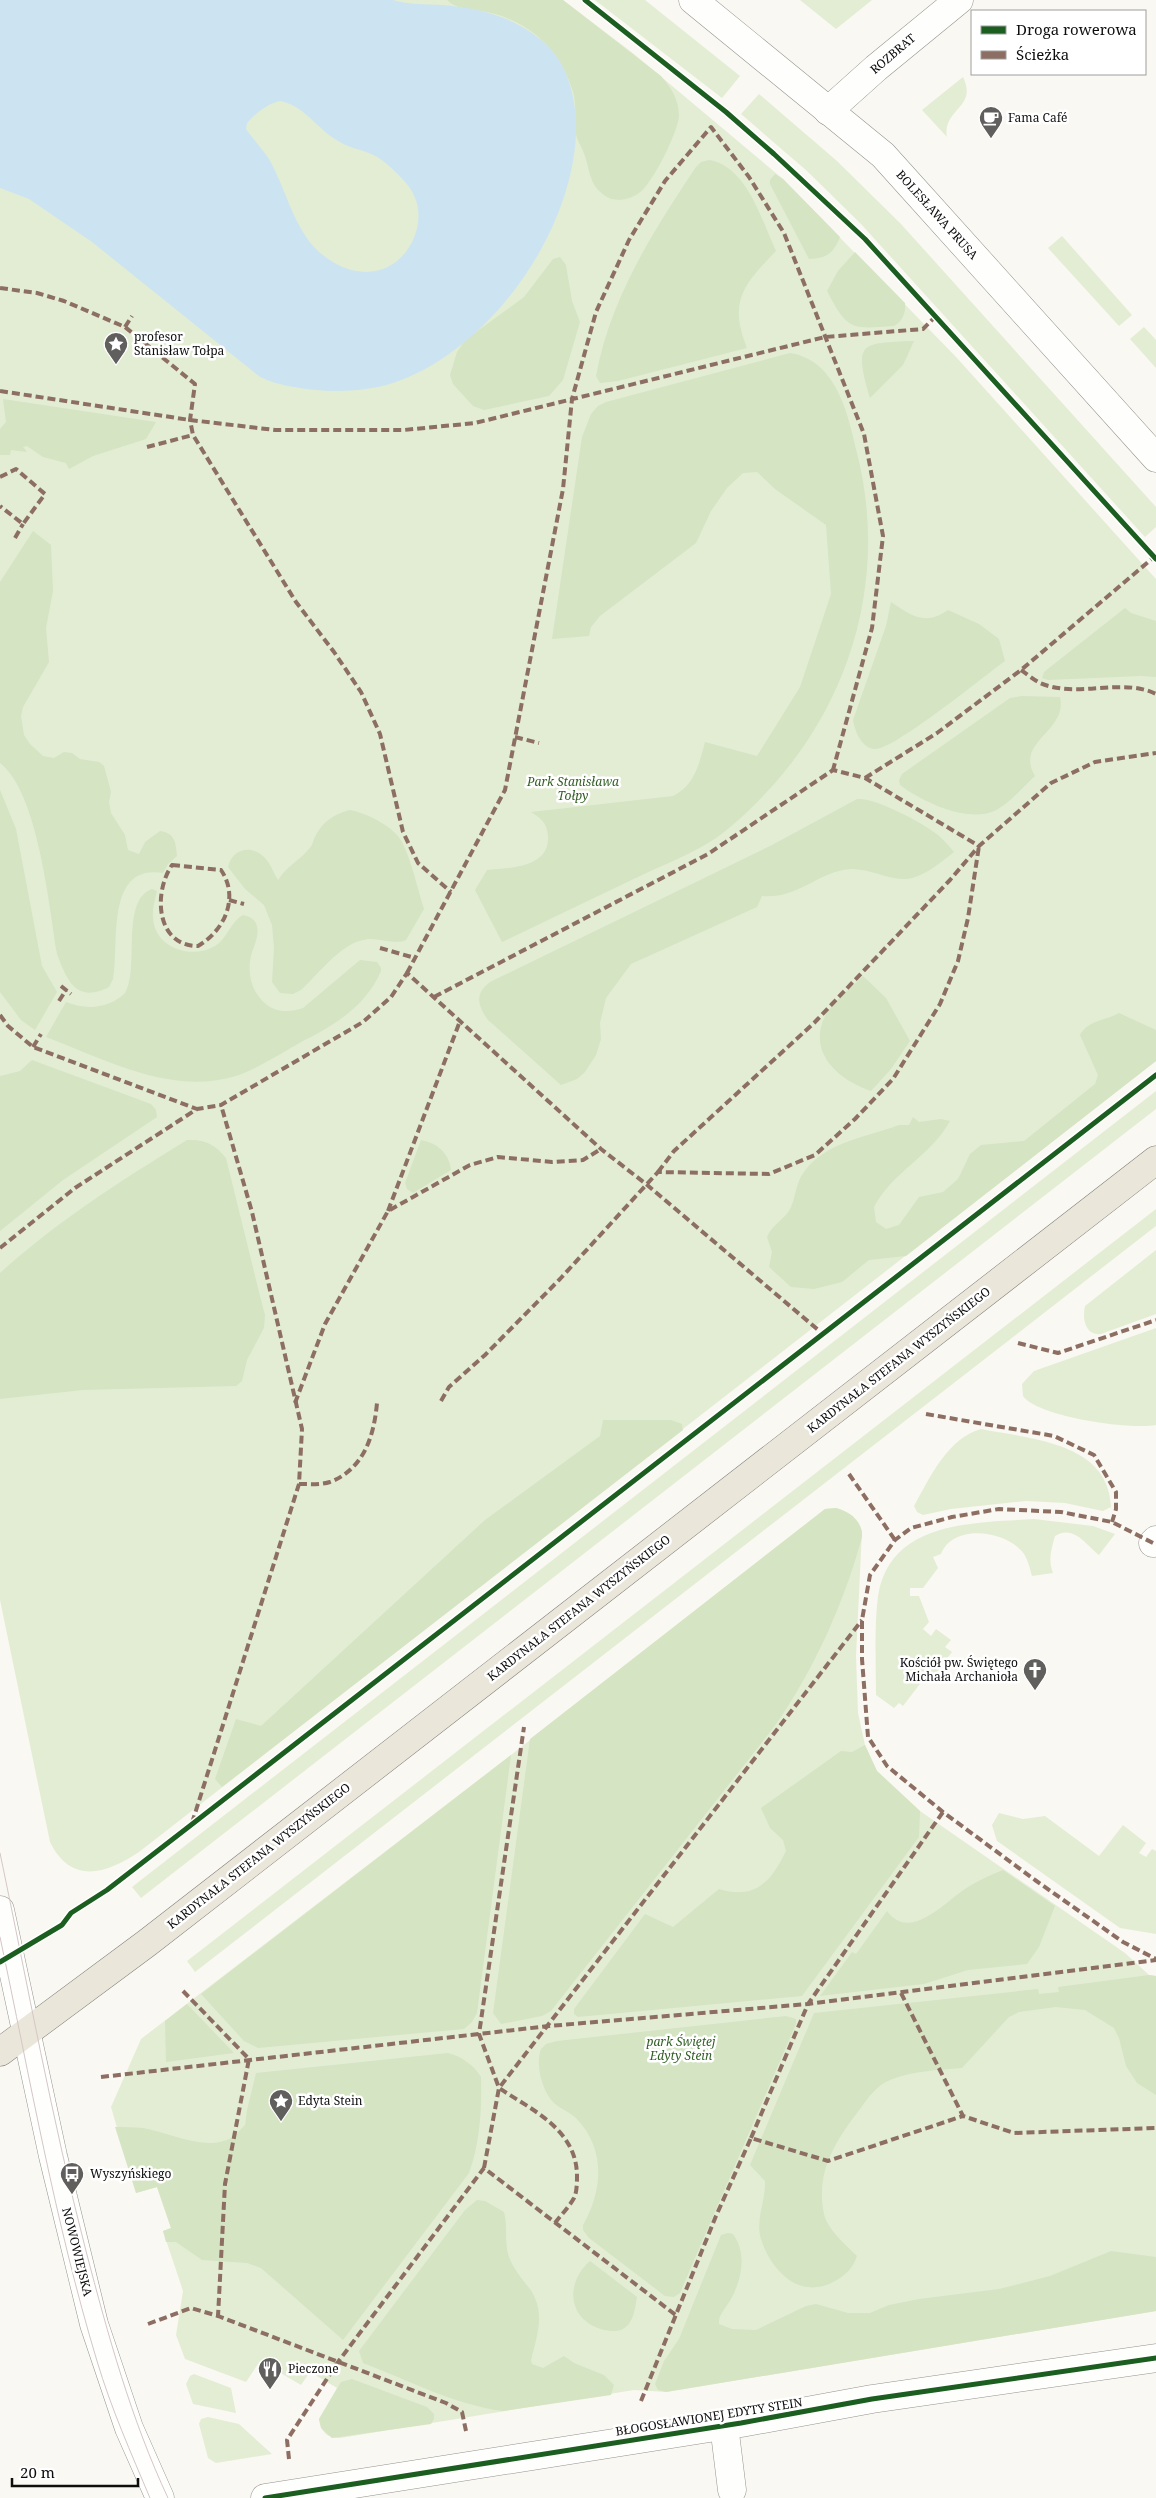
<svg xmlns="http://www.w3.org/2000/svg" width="1156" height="2498" font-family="'Noto Serif',serif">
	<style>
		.green { fill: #e3edd4 }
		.forest { fill: #d5e4c3 }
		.water { fill: #cce4f1; fill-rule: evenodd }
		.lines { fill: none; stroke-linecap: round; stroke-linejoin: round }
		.minor-casing { stroke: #949390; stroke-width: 29 }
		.major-casing { stroke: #81807d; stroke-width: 29 }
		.minor { stroke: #fefefd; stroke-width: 28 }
		.major { stroke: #eae6da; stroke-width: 28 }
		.tram { stroke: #d5c6c6; stroke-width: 1 }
		.quiet { stroke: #8d6e63; stroke-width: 4; stroke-dasharray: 8 4; stroke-linecap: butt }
		.cycleway-casing { stroke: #fff; stroke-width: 8 }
		.cycleway { stroke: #1b5e20; stroke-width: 5 }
		.labels { text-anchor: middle; stroke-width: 5; stroke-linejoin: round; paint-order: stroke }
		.street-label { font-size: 12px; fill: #0d0d0d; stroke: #fff }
		.poi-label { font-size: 12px; fill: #0d0d0d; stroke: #fff; text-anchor: start }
		.park-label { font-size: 12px; font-style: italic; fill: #315e24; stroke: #fff }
	</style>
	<rect width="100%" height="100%" fill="#faf8f2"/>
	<g class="green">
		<path d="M0 0H563L634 54 783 179 957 358 1156 579V1061L139 1852C106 1874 71 1885 50 1842L0 1600Z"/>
		<polygon points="595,0 645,0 740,76 722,98"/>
		<polygon points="800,0 872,0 836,29"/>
		<path d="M963 77C978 108 943 108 947 137L922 110Z"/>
		<polygon points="759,94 837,161 901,224 1156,507 1156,527 1145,537 861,224 807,171 741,114"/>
		<polygon points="1062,236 1132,315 1119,326 1048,248"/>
		<polygon points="1144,327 1156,340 1156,368 1130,339"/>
		<polygon points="1156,1091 1156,1109 141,1898 132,1887"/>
		<polygon points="1156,1209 1156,1226 195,1972 187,1961"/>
		<path d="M1156 1250V1314L1101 1334C1085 1336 1082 1318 1085 1306Z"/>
		<path d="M1156 1328V1425C1130 1430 1038 1417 1023 1396L1022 1384 1034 1371Z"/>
		<path d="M981 1429C1030 1439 1109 1442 1111 1507L1103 1511 1065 1503 1026 1501 951 1509 923 1515 917 1512 914 1506C930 1477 948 1438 981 1429Z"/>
		<path d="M836 1508 853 1516 862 1531 856 1656 858 1713 865 1745 877 1771 920 1811 1125 1953 1149 1975 1156 1976V2311L666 2392 634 2390 340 2438C327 2438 321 2432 319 2419L337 2388 310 2372 301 2385 260 2361 246 2382 185 2359 176 2335 183 2291 163 2231 171 2228 157 2187 136 2193 111 2107 141 2039 511 1755 825 1509Z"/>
		<path d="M1034 1519 1093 1526 1115 1534 1099 1555C1086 1545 1074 1524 1055 1536 1051 1550 1048 1560 1053 1573L1032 1576C1030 1569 1028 1560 1024 1554 1007 1530 953 1523 941 1554L933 1557 938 1568 923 1588H910V1596H919L929 1622 923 1629 931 1636 936 1629 951 1640 945 1647 952 1652 945 1661 940 1658 936 1664 941 1667 932 1678 922 1671 918 1676 923 1680 903 1706 899 1703 894 1708 876 1695C876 1662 874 1628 878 1596 890 1520 975 1523 1034 1519Z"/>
		<polygon points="999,1813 1023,1819 1045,1816 1099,1856 1123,1825 1146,1843 1139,1853 1146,1857 1152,1849 1156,1851 1156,1934 1120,1928 997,1841 992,1825"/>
		<polygon points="194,2374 231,2388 236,2413 193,2404 186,2384 190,2376"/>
		<polygon points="208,2417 239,2424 272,2454 216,2463 208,2458 199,2424 201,2419"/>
	</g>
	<g class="forest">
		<path d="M447 0H563L661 76C671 87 679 100 679 116 678 132 652 185 639 193 629 200 614 203 604 195 588 184 590 167 583 151 581 146 577 140 576 134 574 120 577 106 573 92 570 82 565 70 559 61 543 34 512 16 482 11 469 9 456 9 447 0Z"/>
		<path d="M709 160C747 166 762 221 776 251 744 284 728 301 747 348L618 381 600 383 596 376C610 299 653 231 696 167L701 162Z"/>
		<path d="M775 174 783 179 840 237C833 254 827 258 809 259L770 184V180Z"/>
		<path d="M855 252 905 303C906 312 903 321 894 326 851 329 848 331 827 291L838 271Z"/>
		<polygon points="560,257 566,265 572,301 580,322 563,380 549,396 484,410 473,406 453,384 450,375 457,352 465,340 524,297 553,259"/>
		<path d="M914 341 903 365 870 398C854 342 859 343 914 341Z"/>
		<path d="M790 353C836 360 848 413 857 453 887 571 855 692 775 783 757 803 737 823 716 838 692 854 665 864 640 876 594 898 548 920 502 942L475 890 487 870C509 868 550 868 548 836 547 823 541 818 531 812L673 796C695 785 699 764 705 742L757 756 800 687 831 594 826 525 775 489 757 472 743 473 727 488 711 511 696 543 600 616 591 627 589 636 552 639 582 437 591 414 598 406 606 402Z"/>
		<polygon points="3,399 156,422 146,439 93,456 69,469 66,463 43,457 27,446 23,447 27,452 11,450 10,455 0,455 0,429 6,422"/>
		<path d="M33 531 51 545 53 591 46 628 49 662 23 707 21 716 24 735 30 744 43 756 54 758 64 752 72 753 80 759 99 762 104 766 111 792 109 802 111 813 125 835 128 850 139 854 145 842 160 831C175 833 176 843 177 856L168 864 163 873C104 863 120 946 113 979L109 987C76 1004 67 980 57 954 49 906 38 792 0 763V582Z"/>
		<path d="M891 602C912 616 925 626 948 610L979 624 999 639 1005 661C984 676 894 750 875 749 861 748 855 731 853 720L886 626Z"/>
		<polygon points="1125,608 1131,613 1156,621 1156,677 1141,676 1048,680 1042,678 1044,672"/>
		<path d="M1022 696 1060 697C1068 732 1014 741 1035 776 1023 787 1009 804 994 811 968 823 922 802 900 785L899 780 902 774 1010 698Z"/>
		<polygon points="0,790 16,829 42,966 57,992 35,1030 21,1020 0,992"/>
		<path d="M857 799C875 797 923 823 938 835 944 840 949 846 954 852 941 862 924 877 907 879 888 880 869 868 850 869 817 872 799 899 762 896L757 907 631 964 606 998 600 1023 601 1039 596 1055 585 1072 577 1079 561 1085 488 1020C478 1006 474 994 490 982L772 845Z"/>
		<path d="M349 810C365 812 395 827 402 842 412 862 417 887 424 909L406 940C396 945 380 938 368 939 341 942 320 973 301 990L293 994 280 993 272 982 274 948 272 925 264 905 245 889 228 867C232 850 249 844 263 856 270 862 273 872 278 880 289 864 299 861 309 849 313 845 313 840 316 835 323 821 335 814 349 810Z"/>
		<path d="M152 889 157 891C155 900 152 909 153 918 155 948 191 960 215 946 227 939 231 921 243 915 249 916 255 919 257 926 259 935 255 944 252 952 246 971 251 993 267 1005 278 1013 291 1012 303 1008L360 960 377 962 381 968V971C366 1006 335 1025 303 1041 283 1052 257 1069 236 1076 171 1096 105 1059 46 1037L66 1002C87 1010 108 1009 125 993 140 969 120 900 152 889Z"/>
		<path d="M863 976 886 998 910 1041 891 1069 871 1091C839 1080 807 1053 825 1016 831 1004 853 986 863 976Z"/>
		<path d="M1119 1013 1156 1030V1061L906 1256 869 1260 842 1282 814 1289 791 1287 769 1267 772 1252 767 1237C772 1225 782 1221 789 1211 796 1200 795 1183 804 1172 825 1142 867 1137 899 1125H909L913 1117 919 1122 941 1119 950 1121C931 1156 892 1172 874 1207L876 1222 886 1229 899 1225 919 1197 943 1192 958 1179 970 1154 981 1145 1024 1141 1095 1084 1098 1075 1080 1035C1088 1020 1105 1021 1119 1013Z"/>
		<polygon points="32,1060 151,1104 156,1110 157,1117 63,1180 0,1231 0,1076 20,1071"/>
		<path d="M187 1140C204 1139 215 1144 226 1158L260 1296 265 1315 264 1328 247 1360 242 1381 236 1386 83 1390 0 1399V1273C59 1220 119 1182 187 1140Z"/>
		<path d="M421 1140C437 1143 449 1153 451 1170L413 1193 407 1189 405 1183Z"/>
		<polygon points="603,1420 671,1420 682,1424 683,1430 222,1787 215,1779 236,1719 261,1726 485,1520 600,1436"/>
		<path d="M836 1508C849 1511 863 1521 862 1537 844 1603 814 1670 774 1727L551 2011 542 2016 501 2024 493 2013 530 1739 825 1509Z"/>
		<path d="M865 1745 877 1771 920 1811 919 1837 802 1996 578 2017 574 2014V2009L645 1914 673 1927 719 1889C755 1900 771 1882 786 1851L783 1840 770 1828 761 1808 841 1751 852 1752Z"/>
		<polygon points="511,1755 477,2013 472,2022 464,2029 258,2048 244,2041 201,1994"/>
		<path d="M1003 1870 1055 1906 1039 1947 1027 1964 968 1970 924 1984 820 1996 852 1952 856 1954 887 1911C909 1941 941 1906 962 1891 975 1882 988 1876 1003 1870Z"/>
		<path d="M1149 1975 1156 1976V2095L1137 2083 1126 2066 1119 2038 1114 2028 1085 2010 1056 2007 1019 2012 1009 2017 962 2068C938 2070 912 2071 890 2080 877 2085 868 2098 860 2109 836 2140 815 2172 824 2214 827 2229 846 2245 857 2256 853 2268 846 2275 835 2281 800 2301 771 2271 761 2239 755 2220 766 2200 765 2181L750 2165 814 2013 1038 1989 1039 1994 1059 1992 1058 1987Z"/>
		<polygon points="187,2004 234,2053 166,2062 165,2021"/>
		<path d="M786 2016 796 2019V2024L680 2293 674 2297 665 2296 589 2238 583 2230V2225C603 2190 606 2149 576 2118 570 2112 560 2109 554 2103 542 2091 535 2065 541 2049L546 2044 557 2041Z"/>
		<path d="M448 2053C461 2056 474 2065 481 2077 482 2108 480 2143 469 2173L343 2340 261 2268 247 2263 202 2260 176 2242H166L163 2231 171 2228 157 2187 136 2193 115 2127C124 2127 134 2127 143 2128 167 2132 207 2152 231 2138 236 2135 241 2129 245 2125L247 2110 256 2073Z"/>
		<path d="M477 2200 485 2201 504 2212C508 2227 504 2243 509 2257 514 2270 522 2279 530 2289 546 2312 537 2336 531 2360L532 2364 543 2368 564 2356 574 2363 604 2375 614 2385 611 2395 503 2411C455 2405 408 2380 363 2363L359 2351 465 2210Z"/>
		<path d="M728 2233 733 2234C747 2253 742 2279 731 2299 727 2307 718 2314 719 2324L732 2329 756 2330 806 2306 816 2304 848 2313H870L889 2305 919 2299 999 2289 1050 2276 1111 2251 1156 2257V2311L666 2392 658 2390 655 2384 664 2361 679 2339 721 2235Z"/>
		<path d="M590 2261 637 2297C635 2307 634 2323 623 2329 618 2332 610 2331 604 2330 568 2321 564 2284 590 2261Z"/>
		<polygon points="352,2379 427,2407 434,2414 434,2419 431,2424 332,2438 321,2428 319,2419 341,2382"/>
	</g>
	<path class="water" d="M0 0H393C409 5 426 4 442 5 478 8 512 16 540 39 565 58 574 90 576 119 580 223 493 350 393 383 368 391 341 392 315 390 296 388 277 385 260 377L92 242 29 199 0 188ZM280 101C304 105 317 129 338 141 352 150 370 150 383 161 394 170 410 184 415 198 421 212 419 228 412 242 390 284 344 278 314 247 292 222 285 187 269 159 262 149 253 139 246 129L247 123C256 113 267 104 280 101Z"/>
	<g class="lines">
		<g class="minor-casing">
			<g id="minor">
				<polyline points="693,0 883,155 1156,458"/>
				<polyline points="828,111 876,68 959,0"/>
				<polyline points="1153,1543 1156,1540"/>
				<polyline points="0,1910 53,2156 94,2324 129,2428 160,2498"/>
				<polyline points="724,2425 732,2490"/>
				<polyline points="265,2498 741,2423 872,2399 1156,2358"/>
			</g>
		</g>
		<g class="major-casing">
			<polyline id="major" points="0,2052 147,1943 1156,1160"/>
		</g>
		<use href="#minor" class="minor"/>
		<use href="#major" class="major"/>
		<g class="tram">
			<path d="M0 1853C28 1986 52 2120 86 2251 108 2335 131 2419 168 2498"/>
			<path d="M0 1937C30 2078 55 2222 97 2361 111 2408 131 2453 150 2498"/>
		</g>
		<g class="quiet">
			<polyline points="0,288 37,293 64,301 125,327 195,384 190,420 193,435 296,602 334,652 361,692 380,734 403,832 418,863 451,892"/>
			<polyline points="125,327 132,316"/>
			<polyline points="0,391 190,420 275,430 404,430 475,423 825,337 923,329 935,317"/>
			<polyline points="147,447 193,435"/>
			<polyline points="0,477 16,469 45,494 23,524 0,506"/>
			<polyline points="15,538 23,524"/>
			<path d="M1021 670C1027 674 1034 680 1040 683 1077 699 1122 677 1156 694"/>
			<polyline points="515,737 539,743"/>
			<polyline points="865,778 937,733 1021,670 1154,557"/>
			<path d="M172 865 221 870C240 898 224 931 198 946 156 946 153 893 172 865Z"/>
			<polyline points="229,900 244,904"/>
			<polyline points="380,948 415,958"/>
			<polyline points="407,973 505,790 563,489 572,399 596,312 629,240 665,181 711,127 749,177 784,233 864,434 883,536 872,628 833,770"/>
			<polyline points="61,986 71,994"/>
			<polyline points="434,997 708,854 833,770 865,778 979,846 1051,783 1095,762 1156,753"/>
			<polyline points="59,1001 66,990"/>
			<polyline points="0,1015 8,1026 33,1047 197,1109"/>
			<polyline points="33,1047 41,1034"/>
			<polyline points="658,1172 674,1151 814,1023 950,880 979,846"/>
			<polyline points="388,1211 460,1021"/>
			<polyline points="0,1248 75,1188 197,1109 221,1105 363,1022 391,997 407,973 601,1149 646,1184 823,1334"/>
			<polyline points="1018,1343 1058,1353 1156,1320"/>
			<polyline points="441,1401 449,1387 485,1355 560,1279 658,1172 769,1174 815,1155 855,1119 893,1079 940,1004 958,961 968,918 979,846"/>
			<polyline points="295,1403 325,1324 388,1211 470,1165 498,1157 552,1162 583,1160 601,1149"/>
			<polyline points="926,1414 1054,1436 1094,1455 1116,1492 1116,1509 1112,1522"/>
			<polyline points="849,1474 895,1540"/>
			<path d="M299 1484C308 1484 321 1485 330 1482 364 1469 374 1436 377 1403"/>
			<polyline points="1153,1543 1112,1522 1061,1512 999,1509 952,1517 911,1528 895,1540 870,1575 862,1620 862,1659 868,1737 887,1766 943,1812 1035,1880 1123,1942 1156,1959"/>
			<polyline points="192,1823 299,1484 302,1429 252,1212 221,1105"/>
			<polyline points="183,1991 249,2059 225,2184 218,2316"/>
			<polyline points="901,1993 963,2116 1014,2133 1156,2128"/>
			<polyline points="101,2077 549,2026 808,2004 1156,1960"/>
			<polyline points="751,2138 808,2004 943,1812"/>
			<polyline points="484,2168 499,2088 479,2034 524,1727"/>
			<path d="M555 2223C561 2215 569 2207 574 2198 577 2192 577 2182 577 2175 576 2129 532 2110 499 2088L862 1620"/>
			<polyline points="148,2324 191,2308 218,2316 446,2403 462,2412 466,2431"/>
			<polyline points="641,2401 716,2216 751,2138 828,2161 963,2116"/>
			<polyline points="289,2459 287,2440 338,2362 484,2168 677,2316"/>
		</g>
		<g class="cycleway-casing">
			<g id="cycleway">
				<polyline points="585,0 726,112 774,154 865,239 1156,559"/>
				<polyline points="0,1962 62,1925 71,1913 107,1890 191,1825 1156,1075"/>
				<polyline points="265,2498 741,2423 872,2399 1156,2358"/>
			</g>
		</g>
		<use href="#cycleway" class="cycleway"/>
	</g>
	<defs>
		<g id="cafe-pin" transform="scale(1.25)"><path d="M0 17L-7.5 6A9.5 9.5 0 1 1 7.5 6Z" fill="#605f5d" stroke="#fff"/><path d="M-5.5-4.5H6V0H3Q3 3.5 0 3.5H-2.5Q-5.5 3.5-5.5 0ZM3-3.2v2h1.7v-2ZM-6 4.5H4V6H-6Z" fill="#fff"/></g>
		<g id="sight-pin" transform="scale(1.25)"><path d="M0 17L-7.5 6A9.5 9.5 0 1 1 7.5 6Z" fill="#605f5d" stroke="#fff"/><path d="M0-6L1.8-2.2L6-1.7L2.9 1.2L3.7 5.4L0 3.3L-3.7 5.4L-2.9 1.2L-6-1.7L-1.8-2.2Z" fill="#fff"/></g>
		<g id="church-pin" transform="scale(1.25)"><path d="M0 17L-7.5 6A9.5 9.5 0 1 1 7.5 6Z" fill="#605f5d" stroke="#fff"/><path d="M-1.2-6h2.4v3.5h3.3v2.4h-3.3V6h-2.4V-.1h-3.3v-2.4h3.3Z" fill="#fff"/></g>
		<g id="bus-pin" transform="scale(1.25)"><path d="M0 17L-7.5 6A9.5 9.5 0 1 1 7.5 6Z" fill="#605f5d" stroke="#fff"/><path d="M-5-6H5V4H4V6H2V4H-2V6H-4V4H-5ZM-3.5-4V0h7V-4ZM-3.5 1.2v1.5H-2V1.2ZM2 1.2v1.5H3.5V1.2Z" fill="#fff"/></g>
		<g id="restaurant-pin" transform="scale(1.25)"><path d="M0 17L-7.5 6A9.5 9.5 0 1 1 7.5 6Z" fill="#605f5d" stroke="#fff"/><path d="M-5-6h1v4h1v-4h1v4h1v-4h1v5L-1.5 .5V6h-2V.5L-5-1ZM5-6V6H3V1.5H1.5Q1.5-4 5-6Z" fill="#fff"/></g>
	</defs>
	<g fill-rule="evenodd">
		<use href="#cafe-pin" x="991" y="118"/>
		<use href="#sight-pin" x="116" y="344"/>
		<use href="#church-pin" x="1035" y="1670"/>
		<use href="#sight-pin" x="281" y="2101"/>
		<use href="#bus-pin" x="72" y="2174"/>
		<use href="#restaurant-pin" x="270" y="2369"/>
	</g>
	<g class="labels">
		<g class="street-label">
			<text transform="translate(893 54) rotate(-40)" y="4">ROZBRAT</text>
			<text transform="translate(937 215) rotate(48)" y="4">BOLESŁAWA PRUSA</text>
			<text transform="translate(899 1360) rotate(-38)" y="4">KARDYNAŁA STEFANA WYSZYŃSKIEGO</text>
			<text transform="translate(579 1608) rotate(-38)" y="4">KARDYNAŁA STEFANA WYSZYŃSKIEGO</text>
			<text transform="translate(259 1856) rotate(-38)" y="4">KARDYNAŁA STEFANA WYSZYŃSKIEGO</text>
			<text transform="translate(77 2252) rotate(76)" y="4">NOWOWIEJSKA</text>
			<text transform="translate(709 2417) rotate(-9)" y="4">BŁOGOSŁAWIONEJ EDYTY STEIN</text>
		</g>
		<g class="poi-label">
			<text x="1008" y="122">Fama Café</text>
			<text x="134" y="341">profesor<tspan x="134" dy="14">Stanisław Tołpa</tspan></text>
			<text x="1018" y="1667" text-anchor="end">Kościół pw. Świętego<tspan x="1018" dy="14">Michała Archanioła</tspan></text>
			<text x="298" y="2105">Edyta Stein</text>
			<text x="90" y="2178">Wyszyńskiego</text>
			<text x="288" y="2373">Pieczone</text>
		</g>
		<g class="park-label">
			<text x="573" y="786">Park Stanisława<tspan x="573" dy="14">Tołpy</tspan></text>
			<text x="681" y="2046">park Świętej<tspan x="681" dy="14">Edyty Stein</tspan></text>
		</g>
	</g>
	<rect x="971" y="10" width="175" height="65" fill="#ffffff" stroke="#9e9e9e"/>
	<rect x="981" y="26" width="25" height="8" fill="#1b5e20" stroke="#9e9e9e"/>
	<text x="1016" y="35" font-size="15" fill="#0d0d0d">Droga rowerowa</text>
	<rect x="981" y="51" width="25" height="8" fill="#8d6e63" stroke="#9e9e9e"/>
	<text x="1016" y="60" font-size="15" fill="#0d0d0d">Ścieżka</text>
	<path d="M12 2478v8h126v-8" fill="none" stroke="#0d0d0d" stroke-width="2.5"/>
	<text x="20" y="2478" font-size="15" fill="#0d0d0d" stroke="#ffffff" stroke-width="4" paint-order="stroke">20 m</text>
</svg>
